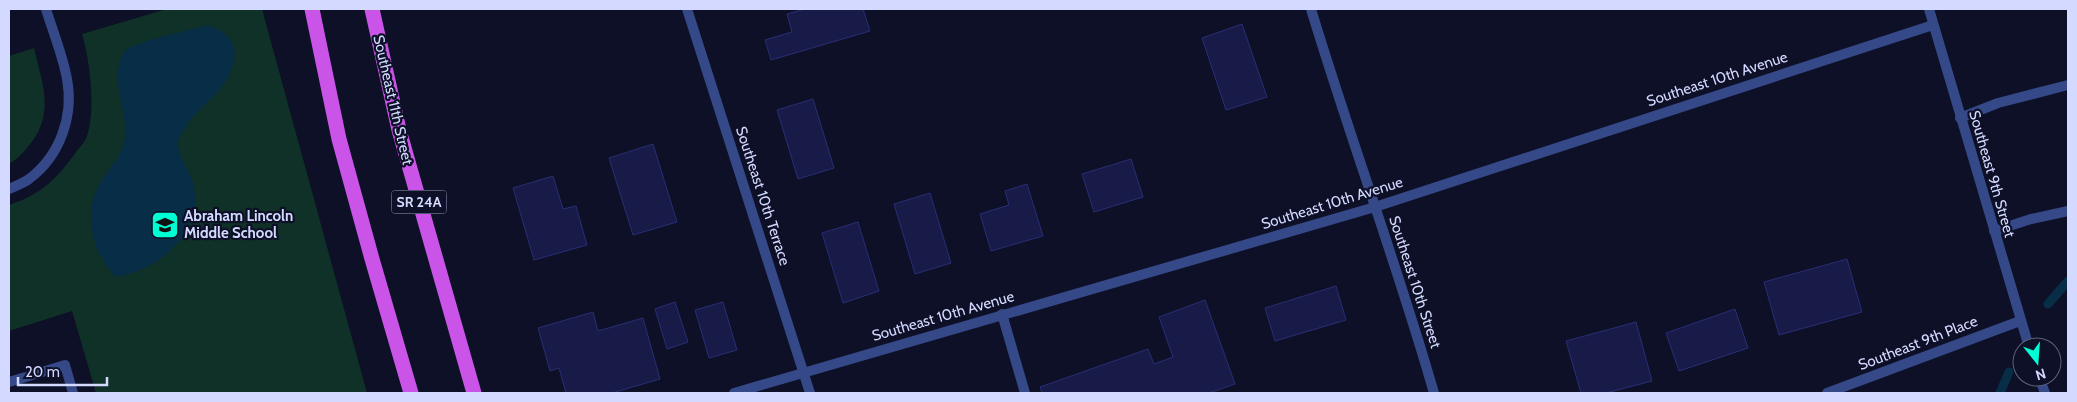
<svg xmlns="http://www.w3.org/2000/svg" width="2077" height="402" font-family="Cabin,sans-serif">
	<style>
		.green { fill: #103127 }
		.water { fill: #072e46 }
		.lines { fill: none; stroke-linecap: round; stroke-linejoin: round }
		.stream { stroke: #072e46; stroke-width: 9 }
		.building { fill: #181b48; stroke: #292e76 }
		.service { stroke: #354888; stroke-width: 10 }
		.minor { stroke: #354888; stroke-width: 10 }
		.trunk { stroke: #ca54e8; stroke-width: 15 }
		.labels { text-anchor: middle; stroke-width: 4.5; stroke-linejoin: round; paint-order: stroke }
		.shield { fill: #0d1026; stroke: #989dbe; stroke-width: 1 }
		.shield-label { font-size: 14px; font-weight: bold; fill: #d3d9ff }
		.street-label { font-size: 15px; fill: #d3d9ff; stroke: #0d1026 }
		.poi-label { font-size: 15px; font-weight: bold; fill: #d3d9ff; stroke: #0d1026; text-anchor: start }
	</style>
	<rect width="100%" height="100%" fill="#0d1026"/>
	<g class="green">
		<path d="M167 9H262L367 393H96L72 311 9 331V205C40 195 57 179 76 152 80 147 85 142 87 136 96 108 90 62 82 34Z"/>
		<path d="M34 48C43 86 56 117 26 149 21 155 16 160 9 164V56Z"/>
	</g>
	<path class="water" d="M208 25C230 34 240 43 232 68 229 74 226 82 221 88 209 103 193 112 184 130 182 133 179 137 178 140 176 155 189 169 193 183 206 230 159 271 116 277 92 253 82 213 100 183 109 167 124 155 125 136 128 108 107 76 125 51 130 43 195 29 208 25Z"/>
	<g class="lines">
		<g class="stream">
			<polyline points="2048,304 2068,281"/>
			<polyline points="2000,393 2009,372"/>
		</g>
	</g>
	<g class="building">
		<polygon points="805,9 863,9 870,31 771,60 765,40 792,32 787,14"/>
		<polygon points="1242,24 1267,97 1226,110 1202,38"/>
		<polygon points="813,99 834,168 798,179 777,110"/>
		<polygon points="653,144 677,222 633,235 609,158"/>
		<polygon points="1131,159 1143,197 1094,212 1082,174"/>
		<polygon points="553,176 563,209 576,206 587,245 534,260 513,188"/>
		<polygon points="1027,184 1043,236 991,251 980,214 1009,205 1005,191"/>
		<polygon points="930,193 951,263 915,274 894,204"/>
		<polygon points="858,222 879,291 843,303 822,233"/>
		<polygon points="1847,259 1862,312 1779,335 1764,282"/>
		<polygon points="1336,286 1346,320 1275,341 1265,308"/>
		<polygon points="1205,300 1235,384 1209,393 1042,393 1040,387 1148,349 1154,364 1173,357 1159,317"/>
		<polygon points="675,302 688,342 667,349 655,309"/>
		<polygon points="723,302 737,350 709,358 695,310"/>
		<polygon points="1735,309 1748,348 1679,371 1666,333"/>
		<polygon points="593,312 598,331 643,318 660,379 612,393 566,393 559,368 550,371 538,328"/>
		<polygon points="1636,322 1652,381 1606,393 1581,393 1566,341"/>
	</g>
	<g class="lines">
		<g class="service">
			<polyline points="1960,118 1998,103 2068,85"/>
			<path d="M9 189C15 186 24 183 29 179 60 156 74 116 67 79 63 56 53 32 46 9"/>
			<polyline points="1994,231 2031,219 2068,211"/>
			<polyline points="1002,314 1025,393"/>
			<polyline points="9,382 65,365 73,393"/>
		</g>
		<g class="minor">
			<polyline points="687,9 810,393"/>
			<path d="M1311 9C1350 138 1397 264 1434 393"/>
			<polyline points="1929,9 2029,347"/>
			<polyline points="2039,377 2045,393"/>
			<polyline points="734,393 1375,207 1933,25"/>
			<polyline points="1827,393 2020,321"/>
		</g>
		<g class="trunk">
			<polyline points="312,9 339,139 372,259 411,393"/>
			<polyline points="372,9 399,130 474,393"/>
		</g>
	</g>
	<defs>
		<g id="school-square" transform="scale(1.4375)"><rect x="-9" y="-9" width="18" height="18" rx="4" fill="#00fed5" stroke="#0d1026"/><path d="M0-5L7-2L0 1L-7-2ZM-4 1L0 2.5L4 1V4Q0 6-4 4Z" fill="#111"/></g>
	</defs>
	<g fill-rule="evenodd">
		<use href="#school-square" x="165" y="225"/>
	</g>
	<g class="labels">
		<rect class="shield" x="391.5" y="190.5" width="55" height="23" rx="4"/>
		<g class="shield-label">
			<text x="419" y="207">SR 24A</text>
		</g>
		<g class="street-label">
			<text transform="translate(1717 79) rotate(-18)" y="5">Southeast 10th Avenue</text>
			<text transform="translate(393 100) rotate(77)" y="5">Southeast 11th Street</text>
			<text transform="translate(1992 174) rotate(74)" y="5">Southeast 9th Street</text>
			<text transform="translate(763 196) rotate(72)" y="5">Southeast 10th Terrace</text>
			<text transform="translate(1332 203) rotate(-17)" y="5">Southeast 10th Avenue</text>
			<text transform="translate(1415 282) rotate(72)" y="5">Southeast 10th Street</text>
			<text transform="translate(943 316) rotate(-16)" y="5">Southeast 10th Avenue</text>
			<text transform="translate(1918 343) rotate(-21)" y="5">Southeast 9th Place</text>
		</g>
		<g class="poi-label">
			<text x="184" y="221">Abraham Lincoln<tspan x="184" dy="17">Middle School</tspan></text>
		</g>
	</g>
	<rect width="2077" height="402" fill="none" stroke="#d3d9ff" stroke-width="20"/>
	<g transform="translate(2037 362) rotate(163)"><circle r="24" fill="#0d1026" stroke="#5c607d"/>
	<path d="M0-4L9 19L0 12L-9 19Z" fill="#00fed5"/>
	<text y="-8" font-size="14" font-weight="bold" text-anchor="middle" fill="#d3d9ff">N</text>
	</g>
	<path d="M18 377v8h89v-8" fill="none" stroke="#d3d9ff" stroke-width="2.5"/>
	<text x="25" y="377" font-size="15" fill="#d3d9ff" stroke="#0d1026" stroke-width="4" paint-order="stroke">20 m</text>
</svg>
